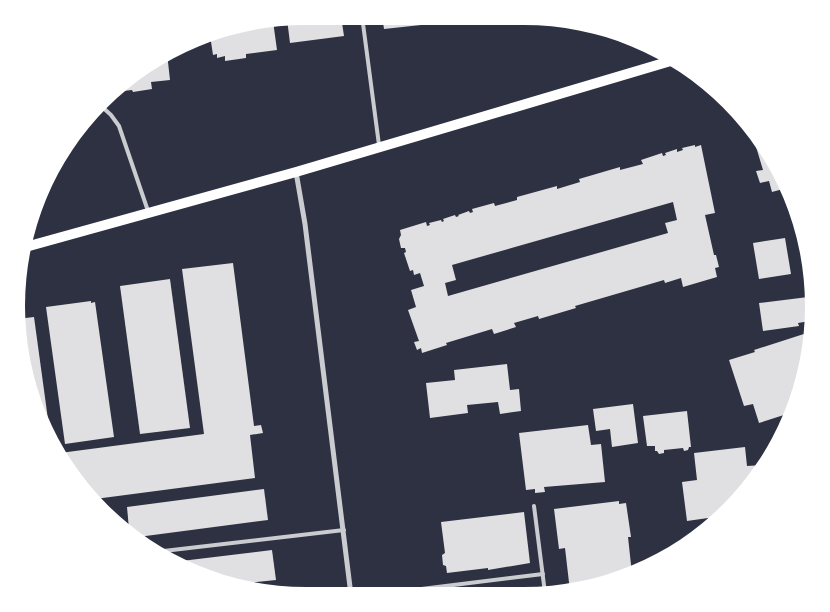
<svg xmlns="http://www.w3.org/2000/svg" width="830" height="612" font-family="'DM Sans',sans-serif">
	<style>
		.building { fill: #e0e0e3; fill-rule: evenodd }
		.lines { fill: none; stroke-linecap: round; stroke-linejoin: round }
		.service { stroke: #caccd0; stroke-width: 4 }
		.minor { stroke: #caccd0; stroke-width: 5 }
		.secondary { stroke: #fff; stroke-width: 10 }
	</style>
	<rect width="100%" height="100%" fill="#2d3142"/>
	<g class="building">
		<polygon points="306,16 341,16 344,36 290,43 287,19"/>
		<polygon points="382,16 420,17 421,25 384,29"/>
		<polygon points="273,21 277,50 246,54 246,58 225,61 225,56 217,58 217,54 213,55 210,35 231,26"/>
		<polygon points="167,53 170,80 151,82 152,89 133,92 132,90 123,91 123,88 117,89 161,55"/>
		<polygon points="751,130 754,130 783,189 772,192 769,181 760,183 756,171 763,170"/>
		<path d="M695 145V147L701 145 715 213 705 215 714 255H716L719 267 715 268 717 277 683 287 681 278 665 283 664 280 575 306 576 308 539 319 538 316 514 323 516 327 494 334 492 329 446 343 447 345 422 353 421 348 417 350 414 342 419 341 408 310 416 307 411 290 424 286 420 273 414 275 413 270 410 271 404 253 406 252 405 248H401L399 239 401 235 400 230 426 222 427 226 430 225 429 223 441 220 442 222 444 221 443 219 455 215 456 217 459 216 458 215 469 211 470 213 473 212 472 209 494 203 495 206 517 200V197L557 186V189L580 182 579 179 620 167V170L643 164 641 160 662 153 663 156 666 155 665 153 677 149V152L683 150 682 148ZM673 202 677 220 665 223 668 233 448 296 445 283 456 280 452 265Z"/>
		<polygon points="785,238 791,274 759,279 753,243"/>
		<polygon points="233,263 254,426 261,425 263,433 250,435 255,478 95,499 76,482 60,453 204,434 182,269"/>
		<polygon points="170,279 190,428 140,434 120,286"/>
		<polygon points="808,297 810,321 798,323 799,326 763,331 759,303"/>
		<polygon points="91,301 91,303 95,302 114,437 65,444 46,307"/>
		<polygon points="34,317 50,434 32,399 17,325 17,319"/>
		<polygon points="810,332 811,344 787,414 759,423 753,404 744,406 729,360 755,352 754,350"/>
		<polygon points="507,364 510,390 519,389 521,411 500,414 498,402 467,405 468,413 430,418 426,383 455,380 454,370"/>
		<polygon points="633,404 638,443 612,447 610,429 596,431 593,409"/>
		<polygon points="687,411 691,447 689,447 688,450 684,451 683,448 664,450 664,453 659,454 657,451 655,451 655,446 647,446 643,416"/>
		<polygon points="588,425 591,445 601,444 605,482 544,487 545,492 535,493 535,489 526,490 519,433"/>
		<polygon points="745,447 747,466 763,465 709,526 708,518 687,521 682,482 697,480 694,453"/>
		<polygon points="264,489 268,520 138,537 129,529 127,507"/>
		<polygon points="619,501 619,504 626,503 631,537 628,537 632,574 570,591 565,548 559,549 554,509"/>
		<polygon points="524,512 530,563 488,570 488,568 447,573 446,566 443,565 442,555 445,553 441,522"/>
		<polygon points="272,550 276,580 229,585 173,562"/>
	</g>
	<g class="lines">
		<g class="service">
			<polyline points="362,16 379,145"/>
			<polyline points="99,104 111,115 119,126 148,211"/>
			<polyline points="534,506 545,593"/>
			<polyline points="155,552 344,530"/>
			<polyline points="381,594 543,574"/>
		</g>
		<polyline class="minor" points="296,172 305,224 351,595"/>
		<polyline class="secondary" points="22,248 296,172 674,60"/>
	</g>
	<path d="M0 0H830V612H0ZM306 25H524A281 281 0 0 1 805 306V306A281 281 0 0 1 524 587H306A281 281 0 0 1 25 306V306A281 281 0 0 1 306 25Z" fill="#fff" fill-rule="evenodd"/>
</svg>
